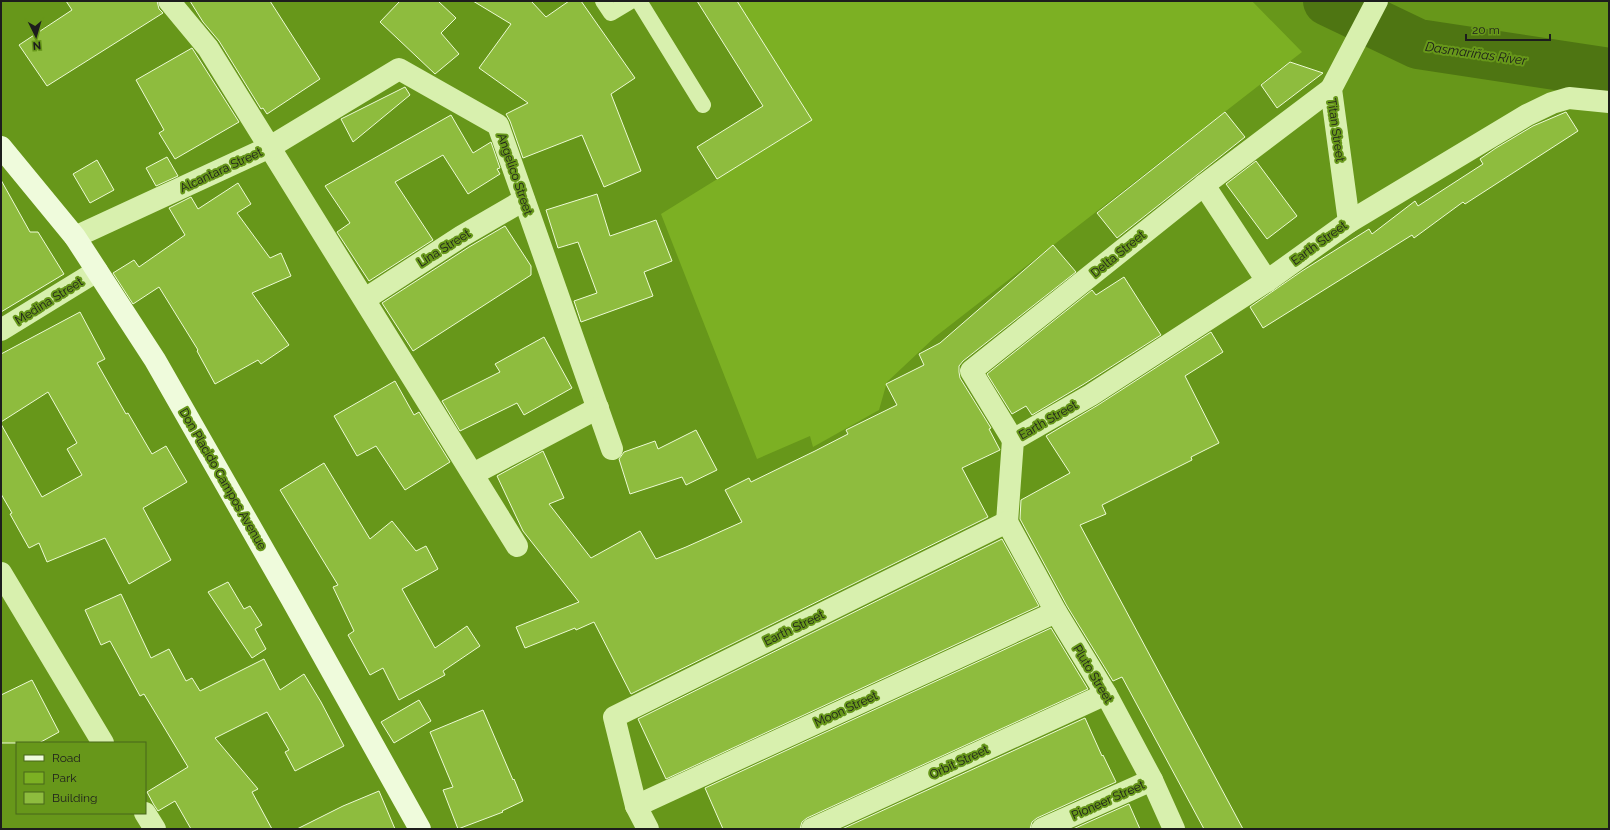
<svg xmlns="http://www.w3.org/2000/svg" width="1610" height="830" font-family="Raleway,sans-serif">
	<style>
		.green { fill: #7cb023 }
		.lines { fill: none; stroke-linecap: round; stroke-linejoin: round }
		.river { stroke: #4e7512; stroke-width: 50 }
		.building { fill: #8ebc3e; stroke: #edfbd5 }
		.lane { stroke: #d8f0ae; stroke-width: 16 }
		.street { stroke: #d8f0ae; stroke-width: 22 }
		.secondary { stroke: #effbdc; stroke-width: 22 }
		.labels { text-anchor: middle; stroke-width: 4; stroke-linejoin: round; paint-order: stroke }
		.street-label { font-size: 12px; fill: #1d1d1d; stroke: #67971a }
		.water-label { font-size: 13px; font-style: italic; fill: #1b1c1a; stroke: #67971a }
	</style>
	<rect width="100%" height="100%" fill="#67971a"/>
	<polygon class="green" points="737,1 1252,1 1302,52 935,337 887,382 879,410 813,447 810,436 757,459 661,214 812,120"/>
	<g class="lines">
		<polyline class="river" points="1328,1 1418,44 1609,73"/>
	</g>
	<g class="building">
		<polygon points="66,1 157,1 159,9 163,13 47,86 19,45 72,10"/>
		<polygon points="190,1 270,1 320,79 267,114 263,108 261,109 219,41 203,22"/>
		<polygon points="400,1 438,1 456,18 441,33 459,54 435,74 380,22"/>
		<polygon points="473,1 531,1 546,17 569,1 581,1 635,78 611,94 641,171 604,187 582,135 523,158 510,121 506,114 528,103 479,68 511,24"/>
		<polygon points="697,1 737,1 812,120 717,179 697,147 763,106"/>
		<polygon points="192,48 239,122 175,159 159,133 164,130 136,80"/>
		<polygon points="1290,62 1323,73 1277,108 1261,85"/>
		<polygon points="405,87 410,95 353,142 341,119"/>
		<polygon points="1225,112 1245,137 1117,238 1097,213"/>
		<polygon points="1566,112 1578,131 1465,204 1463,202 1414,238 1412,235 1263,328 1250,307 1302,271 1369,229 1372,234 1415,201 1418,206 1483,164 1480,159 1496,148 1533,126"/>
		<polygon points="451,115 473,153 491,142 500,168 497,169 500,174 468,194 443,155 395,182 433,240 369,281 337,232 350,223 325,186"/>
		<polygon points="167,157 178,176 156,186 146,168"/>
		<polygon points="97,160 114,190 90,203 73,174"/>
		<polygon points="1256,161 1297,216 1267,239 1226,184"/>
		<polygon points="1,180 30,232 38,232 64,274 1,312"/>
		<polygon points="238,183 251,204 237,213 270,258 281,253 291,276 252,293 289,345 261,364 258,360 215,384 197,351 198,350 159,287 133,304 113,273 134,260 139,267 185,235 169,208 191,197 198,209"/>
		<polygon points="597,194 610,236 656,220 672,261 644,272 653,296 581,322 574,301 597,293 578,242 558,248 546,210"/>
		<polygon points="505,226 531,266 531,275 413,351 382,303 469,247"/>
		<polygon points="1053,245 1076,272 963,361 959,366 959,372 960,378 991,428 989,429 1000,450 962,468 988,517 631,694 594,622 576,630 575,628 525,648 516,627 579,602 523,531 497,476 543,451 564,498 549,504 591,558 640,531 656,559 686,547 742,522 725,490 749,478 751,482 815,451 848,434 846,430 897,405 886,384 924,365 919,354 940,343"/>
		<polygon points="1124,277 1161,335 1084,384 1032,415 1026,406 1012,414 987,374 1092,290 1096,295"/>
		<polygon points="80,312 105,359 97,363 126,414 128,413 152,454 166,446 187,482 143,508 171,560 129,584 105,538 47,562 39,543 29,548 10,514 12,513 1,494 1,424 42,497 82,475 67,449 77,443 48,392 1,422 1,354"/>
		<polygon points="1211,332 1223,352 1185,376 1219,443 1191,457 1192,460 1102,505 1106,514 1080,525 1243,829 1204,829 1122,677 1113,681 1067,606 1020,519 1021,500 1070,473 1046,436 1098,405"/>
		<polygon points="544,337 572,388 524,415 517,403 460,431 442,401 500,372 495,364"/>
		<polygon points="395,381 414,415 419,412 450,462 405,490 376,446 357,456 334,416"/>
		<polygon points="696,430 717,470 686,485 682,477 630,494 619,459 624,452 655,441 658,449"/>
		<polygon points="324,463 370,539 392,521 416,551 426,546 438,569 402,589 435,648 467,626 480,646 443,671 445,675 399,700 383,668 370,675 348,635 354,631 333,587 338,585 280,490"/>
		<polygon points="1002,539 1039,606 666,779 638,719"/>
		<polygon points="228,582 244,609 250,606 262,625 255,629 266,649 252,658 208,592"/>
		<polygon points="121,594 151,658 169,649 186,681 192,678 200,691 264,659 280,690 304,674 321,702 344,746 295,771 285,752 289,750 267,712 215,738 258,789 252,792 272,829 191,829 175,801 158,811 154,805 147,792 188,767 144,694 140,696 110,641 101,645 85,610"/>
		<polygon points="1051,628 1088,689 807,818 802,822 800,829 723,829 705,788"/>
		<polygon points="32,680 59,732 39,743 1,743 1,695"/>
		<polygon points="419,700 431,721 394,743 381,722"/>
		<polygon points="483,710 513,780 514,779 523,801 502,811 503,812 458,829 443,790 453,787 430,732"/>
		<polygon points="1085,718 1102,756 1103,755 1116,782 1037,818 1032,822 1030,829 842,829"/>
		<polygon points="379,791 395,829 297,829 343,806"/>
		<polygon points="1129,804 1140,829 1073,829"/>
	</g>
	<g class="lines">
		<g class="lane">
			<polyline points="603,1 611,13 631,1"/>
			<polyline points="639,1 703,105"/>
		</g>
		<g class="street">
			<polyline points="169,1 208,48 517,546"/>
			<polyline points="1204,185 1267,281"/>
			<polyline points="1349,222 1331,89 1377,1"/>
			<polyline points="75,237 270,147 399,69 498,125 612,449"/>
			<polyline points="365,299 462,236 524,200"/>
			<polyline points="1,330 97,271"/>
			<polyline points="1013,440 971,371 1204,185 1331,89"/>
			<polyline points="473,474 598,408"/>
			<polyline points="1007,522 1013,440 1091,395 1267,281 1349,222 1527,115 1552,103 1569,98 1609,102"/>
			<polyline points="1007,522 1056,612 1106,694 1152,780 1174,829"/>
			<polyline points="1,573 103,743"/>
			<polyline points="636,806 1056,612"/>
			<polyline points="145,813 155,829"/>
			<polyline points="648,829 636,806 614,717 1007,522"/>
			<polyline points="812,829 1106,694"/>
			<polyline points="1042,829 1152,780"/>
		</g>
		<polyline class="secondary" points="1,147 75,237 155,360 291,598 420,829"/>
	</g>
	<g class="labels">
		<g class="street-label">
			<text transform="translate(1336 130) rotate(82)" y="4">Titan Street</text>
			<text transform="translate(221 170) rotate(-25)" y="4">Alcantara Street</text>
			<text transform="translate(515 174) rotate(71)" y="4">Angelico Street</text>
			<text transform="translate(1319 243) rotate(-36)" y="4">Earth Street</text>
			<text transform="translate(444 248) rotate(-32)" y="4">Lina Street</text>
			<text transform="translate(1118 254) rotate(-39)" y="4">Delta Street</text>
			<text transform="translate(49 301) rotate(-32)" y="4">Medina Street</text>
			<text transform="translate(1048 420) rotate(-30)" y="4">Earth Street</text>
			<text transform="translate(223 479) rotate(60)" y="4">Don Placido Campos Avenue</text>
			<text transform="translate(794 628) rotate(-26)" y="4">Earth Street</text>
			<text transform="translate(1093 674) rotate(59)" y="4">Pluto Street</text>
			<text transform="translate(846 709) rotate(-25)" y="4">Moon Street</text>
			<text transform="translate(959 762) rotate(-25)" y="4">Orbit Street</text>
			<text transform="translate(1108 800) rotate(-24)" y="4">Pioneer Street</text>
		</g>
		<g class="water-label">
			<text transform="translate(1476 53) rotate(8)" y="5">Dasmariñas River</text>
		</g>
	</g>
	<rect width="1610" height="830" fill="none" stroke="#1d1d1d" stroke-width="4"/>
	<rect x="16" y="742" width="130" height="72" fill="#67971a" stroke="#49661b"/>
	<rect x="24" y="755" width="20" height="6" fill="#effbdc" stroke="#49661b"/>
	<text x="52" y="762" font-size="12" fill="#1d1d1d">Road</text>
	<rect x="24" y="772" width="20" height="12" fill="#7cb023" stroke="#49661b"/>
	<text x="52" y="782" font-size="12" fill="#1d1d1d">Park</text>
	<rect x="24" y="792" width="20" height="12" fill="#8ebc3e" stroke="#49661b"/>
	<text x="52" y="802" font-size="12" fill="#1d1d1d">Building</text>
	<g transform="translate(36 36) rotate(175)" stroke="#67971a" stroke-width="3" paint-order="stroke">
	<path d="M0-3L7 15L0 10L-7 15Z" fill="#1d1d1d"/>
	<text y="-6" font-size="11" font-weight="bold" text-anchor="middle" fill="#1d1d1d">N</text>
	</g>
	<path d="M1466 34v6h84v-6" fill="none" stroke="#1d1d1d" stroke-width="2"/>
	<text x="1472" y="34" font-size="12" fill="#1d1d1d" stroke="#67971a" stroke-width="3" paint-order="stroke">20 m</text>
</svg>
